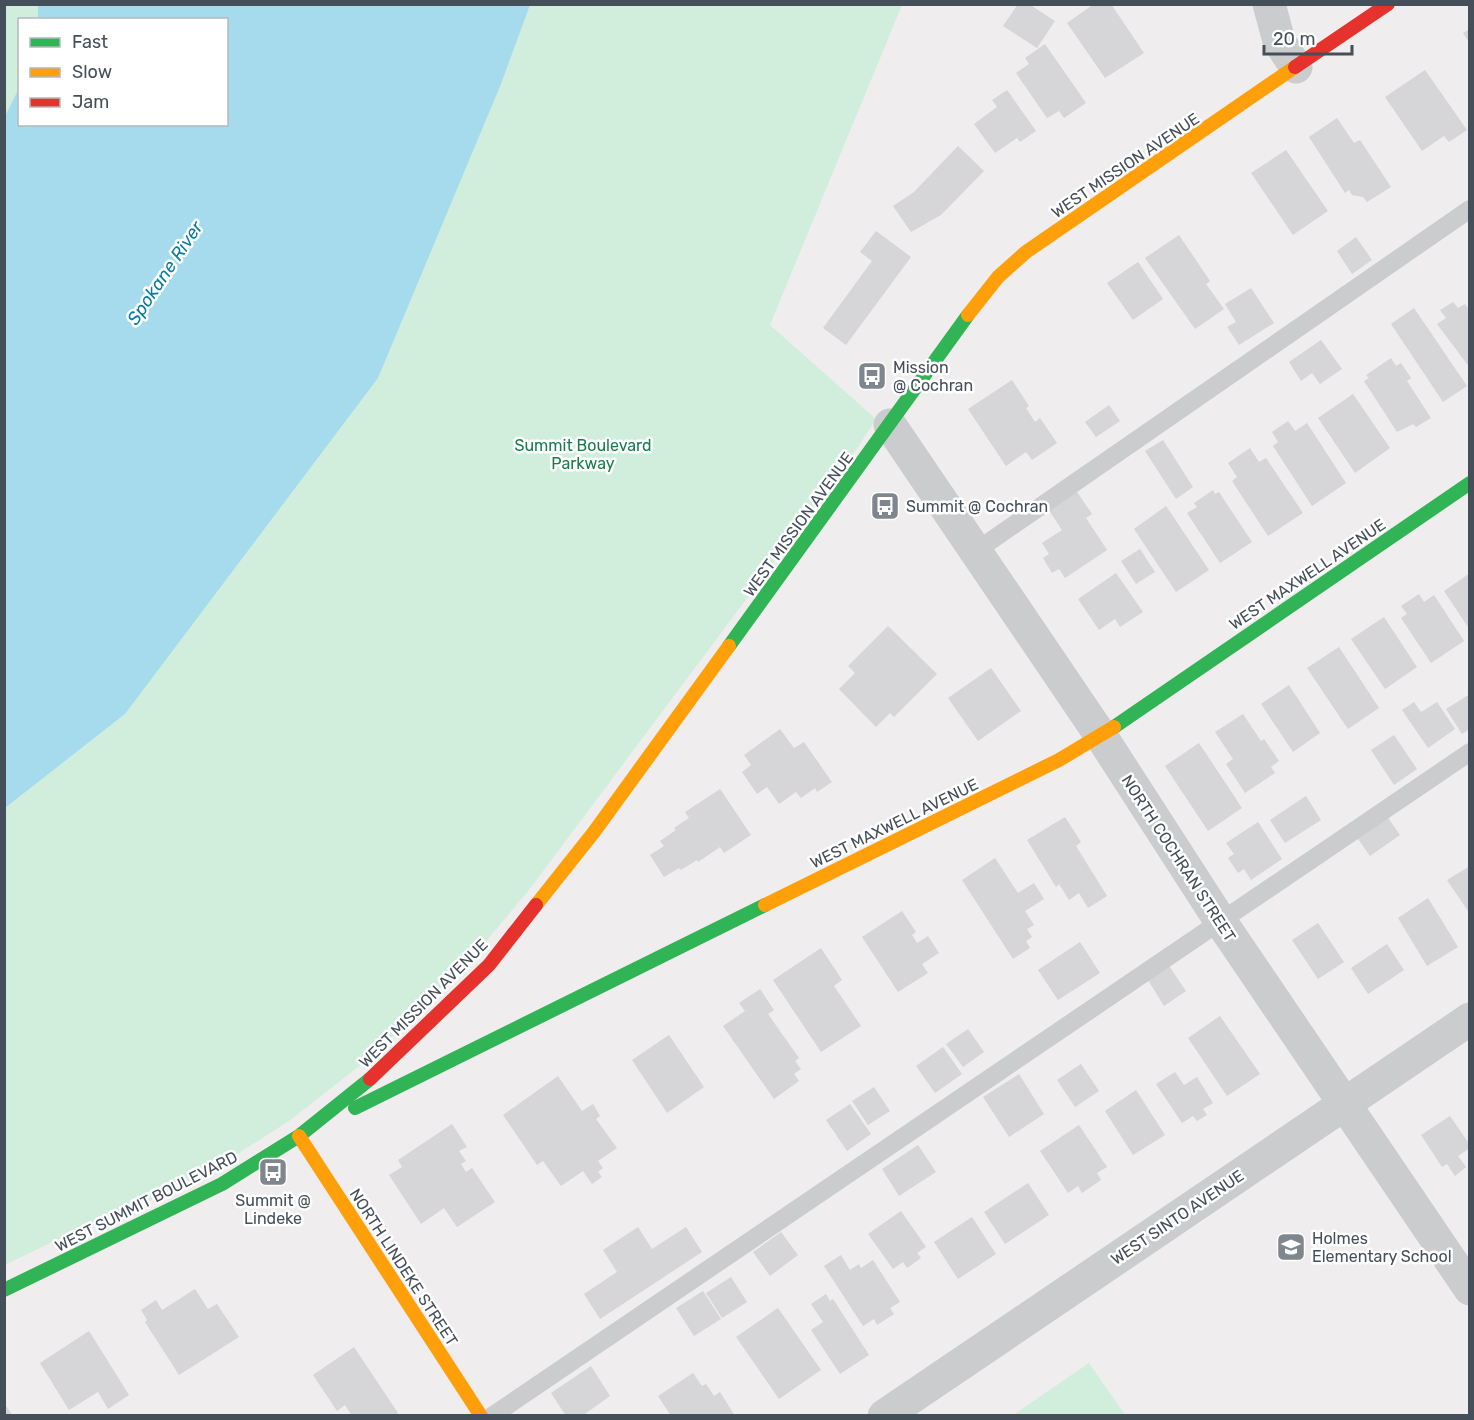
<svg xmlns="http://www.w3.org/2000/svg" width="1474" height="1420" font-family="Rubik,sans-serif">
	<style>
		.green { fill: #d1eedd }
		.water { fill: #a5dbed }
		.building { fill: #d6d5d7 }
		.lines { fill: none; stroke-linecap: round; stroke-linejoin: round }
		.lane { stroke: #caccce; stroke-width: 18 }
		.street { stroke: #caccce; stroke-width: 33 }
		.fast { stroke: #30b455; stroke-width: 14 }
		.slow { stroke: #ff9f0a; stroke-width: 14 }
		.jam { stroke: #e5322d; stroke-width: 14 }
		.labels { text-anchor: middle; stroke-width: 5; stroke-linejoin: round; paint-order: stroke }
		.street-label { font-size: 16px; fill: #454f5a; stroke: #fff }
		.poi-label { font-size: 16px; fill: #454f5a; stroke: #fff; text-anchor: start }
		.park-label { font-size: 16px; fill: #157c4c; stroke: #fff }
		.water-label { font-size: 18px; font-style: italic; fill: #097ba1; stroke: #fff }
	</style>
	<rect width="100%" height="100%" fill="#efeded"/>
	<g class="green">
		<polygon points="5,5 38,5 38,19 20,20 19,88 5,116"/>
		<polygon points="530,5 902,5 770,325 876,419 845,467 529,890 452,982 372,1056 289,1121 214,1169 127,1212 54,1241 5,1265 5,808 125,714 501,84"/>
		<polygon points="1089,1363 1125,1415 1013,1415"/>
	</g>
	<polygon class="water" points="38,5 530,5 501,84 378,378 125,714 5,808 5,116 19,88 20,124 226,124 226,20 38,19"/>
	<g class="building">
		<polygon points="1018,4 1029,4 1055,21 1037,48 1003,26"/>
		<polygon points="1094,4 1111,4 1144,53 1105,78 1067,23"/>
		<polygon points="1470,29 1470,44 1463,33"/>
		<polygon points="1045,44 1086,103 1064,118 1059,111 1047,118 1016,73 1029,64 1025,58"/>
		<polygon points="1425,70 1467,130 1449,142 1444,136 1422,151 1385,97"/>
		<polygon points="1007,90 1036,131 1020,142 1017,138 995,153 974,124 997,107 992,100"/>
		<polygon points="1337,118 1354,143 1360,140 1391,187 1367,202 1363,197 1352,195 1349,190 1345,193 1309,137"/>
		<polygon points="958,146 984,171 941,215 911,232 893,206 914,192"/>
		<polygon points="1286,150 1328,211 1293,235 1251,173"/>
		<polygon points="876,231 911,257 846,345 823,328 872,261 860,252"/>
		<polygon points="1179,235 1210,281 1206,284 1224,309 1195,329 1145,258"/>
		<polygon points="1356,237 1372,260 1352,274 1337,251"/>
		<polygon points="1138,262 1163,299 1133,320 1107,283"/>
		<polygon points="1251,288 1274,323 1239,345 1227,327 1236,322 1225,304"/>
		<polygon points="1453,302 1458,308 1465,304 1470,311 1470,368 1437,324 1446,318 1440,310"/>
		<polygon points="1414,308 1467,386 1443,402 1391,324"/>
		<polygon points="1321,340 1342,369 1320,384 1312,373 1301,381 1289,362"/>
		<polygon points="1391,358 1396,366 1401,363 1411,378 1407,381 1431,418 1416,427 1413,424 1397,432 1364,381 1369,378 1366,375"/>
		<polygon points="1012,380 1029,406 1026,408 1035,422 1040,418 1057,443 1032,460 1026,452 1006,466 968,409"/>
		<polygon points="1353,394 1390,448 1355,473 1318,418"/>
		<polygon points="1109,405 1120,421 1096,437 1085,422"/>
		<polygon points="1288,421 1295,431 1307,423 1346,483 1312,506 1273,446 1278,442 1272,432"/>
		<polygon points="1163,440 1193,487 1176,499 1145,451"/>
		<polygon points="1250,448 1259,462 1266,458 1303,513 1268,536 1232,481 1237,477 1228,463"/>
		<polygon points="1075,489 1092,514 1086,518 1107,550 1065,578 1059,569 1052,573 1043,558 1049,554 1042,543 1062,530 1047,507"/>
		<polygon points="1213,490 1215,494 1219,492 1252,542 1220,563 1187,513 1197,507 1194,503"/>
		<polygon points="1166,506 1209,570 1176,592 1134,529"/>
		<polygon points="1140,549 1155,572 1136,584 1121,561"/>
		<polygon points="1116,573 1143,612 1120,627 1115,619 1099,630 1078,599"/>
		<polygon points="1470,573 1470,630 1444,591"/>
		<polygon points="1419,594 1424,602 1434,595 1464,641 1431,663 1401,618 1407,614 1401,606"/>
		<polygon points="1384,617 1417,667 1385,689 1351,639"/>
		<polygon points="888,626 937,674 894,717 890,713 876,727 839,689 855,673 848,666"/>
		<polygon points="1339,647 1379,708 1348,729 1307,668"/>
		<polygon points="991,668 1021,711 978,741 948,698"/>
		<polygon points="1289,685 1320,733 1293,752 1261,704"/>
		<polygon points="1470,694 1470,729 1462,734 1446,709"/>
		<polygon points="1414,702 1421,712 1437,702 1455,729 1428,748 1402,710"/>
		<polygon points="1243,714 1261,741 1264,739 1279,761 1271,767 1275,773 1245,793 1226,764 1233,759 1215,732"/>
		<polygon points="780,729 794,748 804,742 832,782 817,792 815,788 801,798 796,792 779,804 767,787 757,794 742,772 751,765 744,755"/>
		<polygon points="1394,735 1417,769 1394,785 1371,750"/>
		<polygon points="1199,743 1242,808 1208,831 1165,766"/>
		<polygon points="720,789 751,835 724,853 720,847 698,862 697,860 681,870 679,868 664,877 650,855 664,846 660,841 676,830 674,828 689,818 685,812"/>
		<polygon points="1306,796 1321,820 1285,843 1270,820"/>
		<polygon points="1384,812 1400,835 1370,856 1354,833"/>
		<polygon points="1065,817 1081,842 1076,846 1107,896 1088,908 1079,893 1069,900 1059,884 1056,887 1027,840"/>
		<polygon points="1258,822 1282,859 1251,880 1244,869 1238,873 1228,858 1234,854 1226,843"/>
		<polygon points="995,858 1018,893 1034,883 1044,899 1025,911 1034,925 1027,929 1032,937 1026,941 1030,948 1013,959 962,880"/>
		<polygon points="1470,866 1470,914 1447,880"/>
		<polygon points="1428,898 1458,947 1427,966 1398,918"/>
		<polygon points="902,911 916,932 912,935 917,943 928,936 939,953 922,964 928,973 898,992 862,937"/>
		<polygon points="1318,923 1344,962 1318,979 1292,940"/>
		<polygon points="1080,942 1100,973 1058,1000 1038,970"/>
		<polygon points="1387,944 1404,970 1368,994 1351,968"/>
		<polygon points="821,948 842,980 834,986 861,1026 821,1052 773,980"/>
		<polygon points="1169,966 1186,991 1164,1006 1148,980"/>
		<polygon points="760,989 774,1010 768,1014 799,1058 795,1061 801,1069 794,1074 799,1081 774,1099 723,1026 745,1011 739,1003"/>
		<polygon points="1220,1016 1260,1074 1227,1096 1188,1038"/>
		<polygon points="968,1029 984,1052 963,1067 946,1044"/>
		<polygon points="669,1035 704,1087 667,1113 632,1060"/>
		<polygon points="943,1047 962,1074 935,1093 916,1066"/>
		<polygon points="1081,1064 1099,1091 1075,1107 1057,1080"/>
		<polygon points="1175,1072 1184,1085 1197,1077 1213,1103 1203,1109 1207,1115 1197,1121 1193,1116 1182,1123 1156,1084"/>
		<polygon points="1019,1074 1044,1114 1009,1137 983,1097"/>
		<polygon points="558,1076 582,1111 593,1104 600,1116 596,1119 617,1148 598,1161 603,1168 598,1172 602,1177 592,1184 583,1171 561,1186 543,1161 537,1165 503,1115"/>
		<polygon points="874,1087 890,1111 868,1125 852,1101"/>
		<polygon points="1136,1090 1165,1135 1133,1155 1105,1111"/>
		<polygon points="850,1104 871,1134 847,1151 826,1120"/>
		<polygon points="1450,1116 1470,1145 1470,1148 1458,1156 1466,1167 1455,1176 1447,1164 1442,1167 1421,1135"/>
		<polygon points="452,1124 467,1147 459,1151 466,1161 461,1164 466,1172 472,1168 495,1202 457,1227 444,1208 421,1224 389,1175 402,1167 398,1160"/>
		<polygon points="1079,1125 1107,1167 1097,1173 1101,1180 1082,1193 1078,1186 1068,1193 1040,1151"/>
		<polygon points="918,1145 936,1172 899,1196 882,1169"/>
		<polygon points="1028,1183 1049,1215 1005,1244 984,1212"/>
		<polygon points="901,1211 926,1247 917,1253 921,1258 907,1268 903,1262 893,1269 868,1234"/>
		<polygon points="972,1217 996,1254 958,1279 934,1242"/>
		<polygon points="638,1227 652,1249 686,1227 702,1252 600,1319 584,1294 617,1272 603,1250"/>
		<polygon points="781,1232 798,1255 770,1276 753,1252"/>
		<polygon points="841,1255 850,1270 859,1264 861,1268 873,1260 900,1302 890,1308 894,1314 877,1325 874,1319 863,1326 824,1266"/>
		<polygon points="731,1277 747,1302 722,1318 706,1293"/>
		<polygon points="195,1289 208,1309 217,1304 239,1337 179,1375 145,1322 147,1320 141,1310 156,1300 162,1310"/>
		<polygon points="703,1291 721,1319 694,1336 676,1308"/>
		<polygon points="826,1294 830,1301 833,1299 869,1355 840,1374 811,1330 823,1322 811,1304"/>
		<polygon points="778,1308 821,1370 779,1399 736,1337"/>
		<polygon points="89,1331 129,1395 108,1409 98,1392 69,1410 40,1363"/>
		<polygon points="354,1347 398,1413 394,1416 352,1416 345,1405 337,1411 313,1375"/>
		<polygon points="591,1366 610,1396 582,1416 566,1416 551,1393"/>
		<polygon points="693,1373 702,1386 706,1384 714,1396 720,1392 735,1416 671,1416 658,1396"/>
		<polygon points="4,1403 13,1416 4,1416"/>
	</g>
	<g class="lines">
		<g class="lane">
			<polyline points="976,551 1470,209"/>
			<polyline points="492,1416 1470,752"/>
		</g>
		<g class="street">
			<polyline points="1269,4 1279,41 1296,67"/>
			<polyline points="890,425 1101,736 1221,922 1470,1289"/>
			<polyline points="884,1416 1470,1019"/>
		</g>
		<g class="fast">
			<polyline points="729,646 968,315"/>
			<polyline points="1114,727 1470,483"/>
			<polyline points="355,1108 765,905"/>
			<polyline points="4,1290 222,1184 299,1136 370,1079"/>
		</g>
		<g class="slow">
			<polyline points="968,315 998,277 1026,252 1295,67"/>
			<polyline points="536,905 594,832 729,646"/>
			<polyline points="765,905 1059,760 1114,727"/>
			<polyline points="299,1136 481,1416"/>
		</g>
		<g class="jam">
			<polyline points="1295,67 1388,4"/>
			<polyline points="370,1079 489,965 536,905"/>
		</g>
	</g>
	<defs>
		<g id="bus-square" transform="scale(1.5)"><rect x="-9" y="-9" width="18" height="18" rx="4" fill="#80868d" stroke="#fff"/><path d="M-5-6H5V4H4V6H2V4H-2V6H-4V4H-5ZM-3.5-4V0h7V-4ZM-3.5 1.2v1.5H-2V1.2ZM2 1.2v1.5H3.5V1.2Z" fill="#fff"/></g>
		<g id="school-square" transform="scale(1.5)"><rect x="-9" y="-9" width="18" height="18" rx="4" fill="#80868d" stroke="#fff"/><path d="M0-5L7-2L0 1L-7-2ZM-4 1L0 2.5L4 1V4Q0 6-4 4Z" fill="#fff"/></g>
	</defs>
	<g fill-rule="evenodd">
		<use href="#bus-square" x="872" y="376"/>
		<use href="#bus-square" x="885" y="506"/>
		<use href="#bus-square" x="273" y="1172"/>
		<use href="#school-square" x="1291" y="1247"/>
	</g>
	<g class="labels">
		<g class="street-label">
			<text transform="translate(1125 165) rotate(-34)" y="6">WEST MISSION AVENUE</text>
			<text transform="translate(798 524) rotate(-54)" y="6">WEST MISSION AVENUE</text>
			<text transform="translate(1307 574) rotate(-34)" y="6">WEST MAXWELL AVENUE</text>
			<text transform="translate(894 823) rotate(-26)" y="6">WEST MAXWELL AVENUE</text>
			<text transform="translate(1179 858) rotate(57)" y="6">NORTH COCHRAN STREET</text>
			<text transform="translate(423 1003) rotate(-45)" y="6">WEST MISSION AVENUE</text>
			<text transform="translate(146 1201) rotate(-27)" y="6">WEST SUMMIT BOULEVARD</text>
			<text transform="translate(1177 1217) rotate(-34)" y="6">WEST SINTO AVENUE</text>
			<text transform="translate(404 1267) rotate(57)" y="6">NORTH LINDEKE STREET</text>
		</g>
		<g class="poi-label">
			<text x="893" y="373">Mission<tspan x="893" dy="18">@ Cochran</tspan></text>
			<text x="906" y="512">Summit @ Cochran</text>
			<text x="273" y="1206" text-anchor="middle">Summit @<tspan x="273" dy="18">Lindeke</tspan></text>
			<text x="1312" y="1244">Holmes<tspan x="1312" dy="18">Elementary School</tspan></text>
		</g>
		<g class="park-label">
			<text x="583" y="451">Summit Boulevard<tspan x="583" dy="18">Parkway</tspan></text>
		</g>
		<g class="water-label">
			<text transform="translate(165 273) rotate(-56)" y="6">Spokane River</text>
		</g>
	</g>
	<rect width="1474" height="1420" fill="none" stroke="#454f5a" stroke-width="12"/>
	<rect x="18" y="18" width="210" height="108" fill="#ffffff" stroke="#b5b9bd" stroke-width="1.5"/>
	<rect x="30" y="38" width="30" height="9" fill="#30b455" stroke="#b5b9bd" stroke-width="1.5"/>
	<text x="72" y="48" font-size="18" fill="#454f5a">Fast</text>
	<rect x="30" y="68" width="30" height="9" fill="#ff9f0a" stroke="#b5b9bd" stroke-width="1.5"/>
	<text x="72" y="78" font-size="18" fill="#454f5a">Slow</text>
	<rect x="30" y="98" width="30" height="9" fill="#e5322d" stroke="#b5b9bd" stroke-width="1.5"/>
	<text x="72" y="108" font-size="18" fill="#454f5a">Jam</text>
	<path d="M1264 45v9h88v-9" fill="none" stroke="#454f5a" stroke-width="3"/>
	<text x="1273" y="45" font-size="18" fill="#454f5a" stroke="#ffffff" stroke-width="4.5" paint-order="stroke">20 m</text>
</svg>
